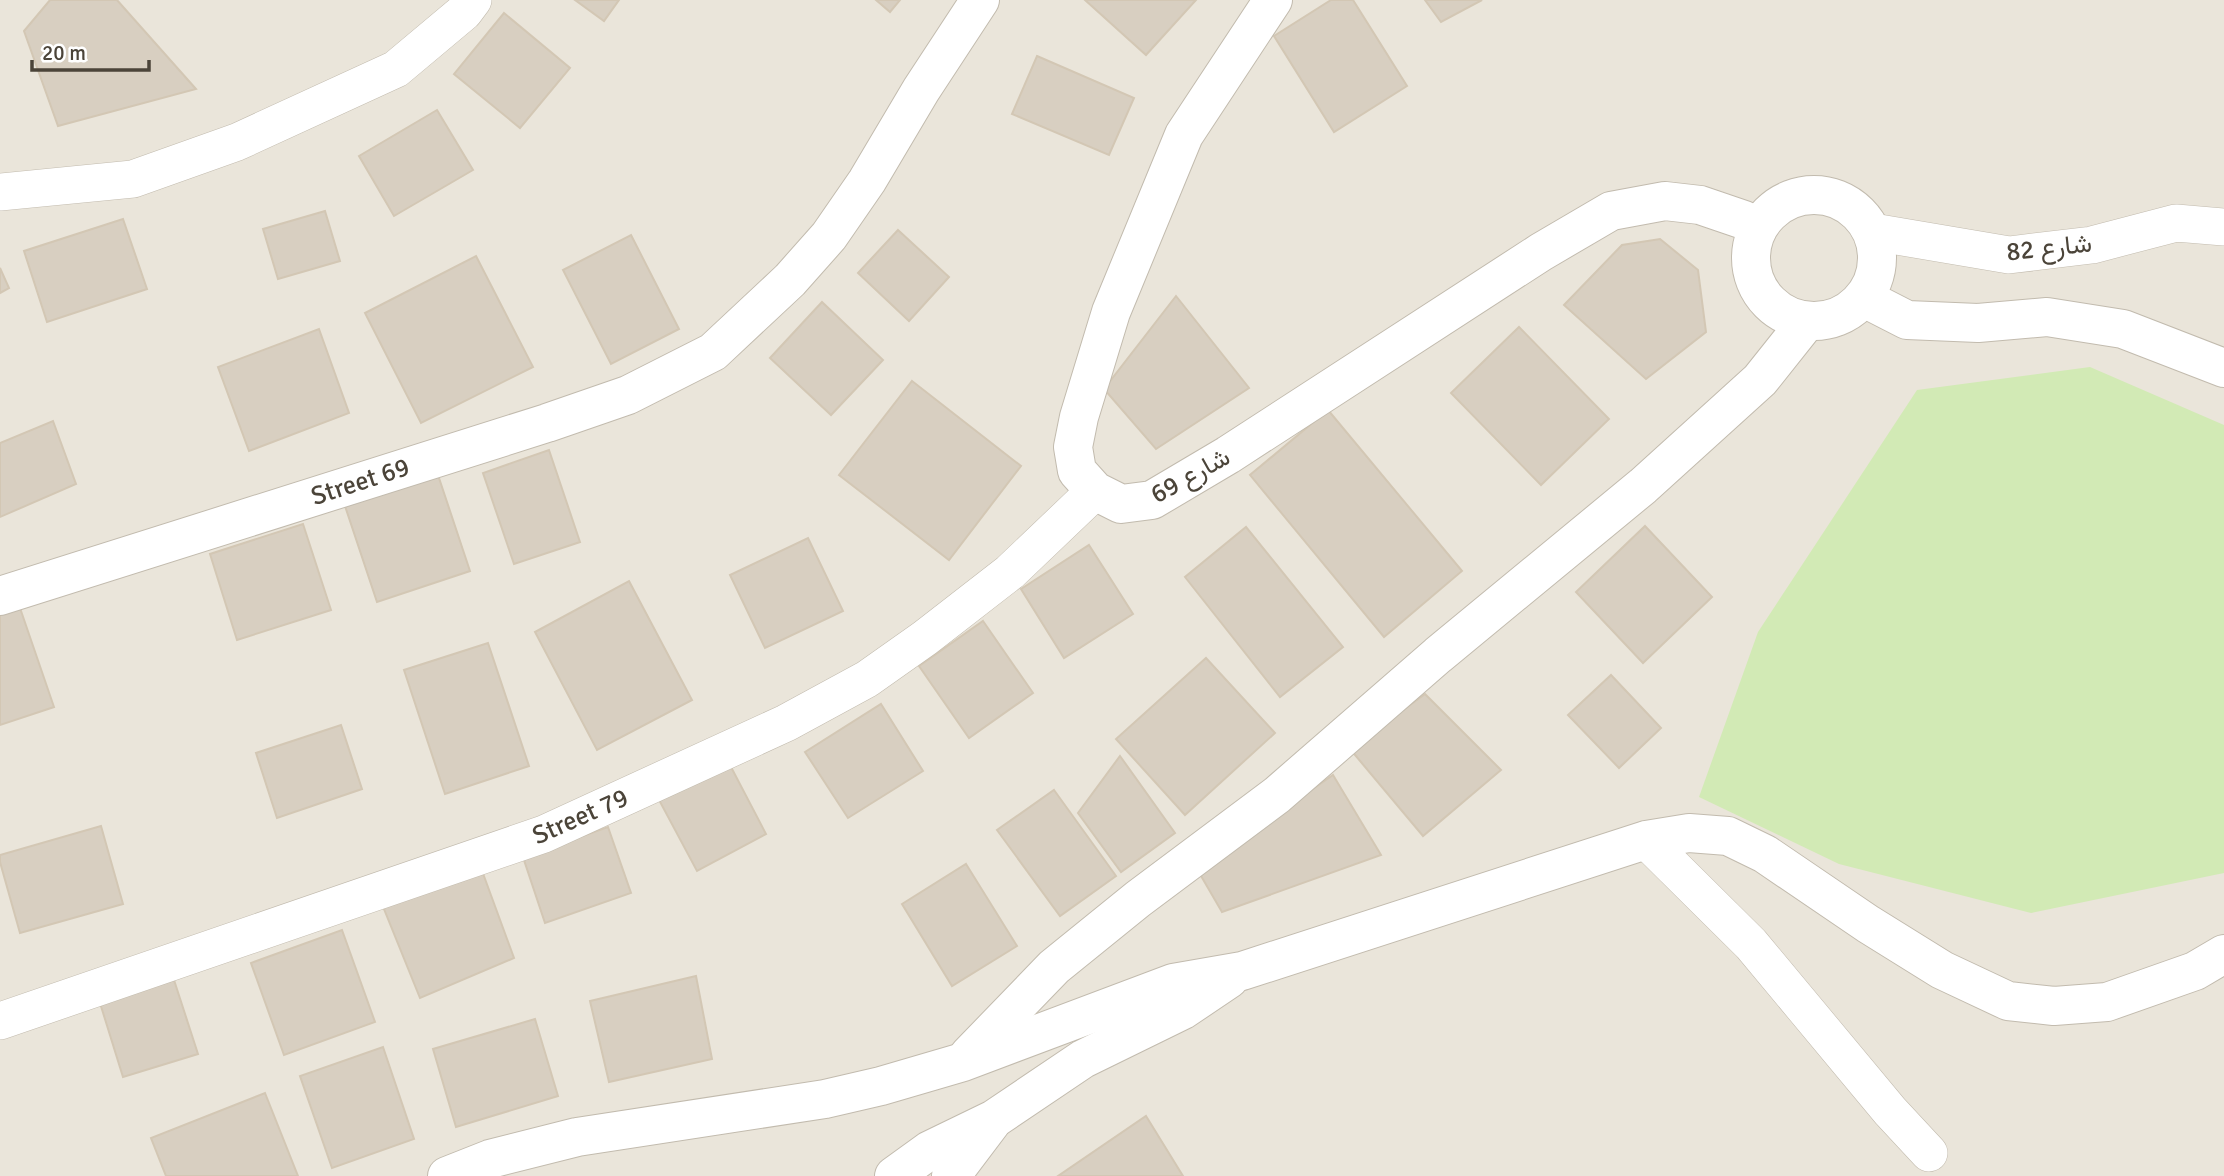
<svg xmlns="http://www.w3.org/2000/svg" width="2224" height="1176" font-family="Signika,Vazirmatn,sans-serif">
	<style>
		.residential { fill: #eae5da }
		.green { fill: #d2eab5 }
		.building { fill: #d8cfc1; stroke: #d3c7b4; stroke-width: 2 }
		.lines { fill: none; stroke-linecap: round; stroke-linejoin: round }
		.minor-casing { stroke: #c2bbae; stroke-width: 38 }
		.tertiary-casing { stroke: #c2bbae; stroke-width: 40 }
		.minor { stroke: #fff; stroke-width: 37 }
		.tertiary { stroke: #fff; stroke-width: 38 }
		.labels { text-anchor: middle; stroke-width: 5; stroke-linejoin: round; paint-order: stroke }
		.street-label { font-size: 26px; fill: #4b4439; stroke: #fff }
	</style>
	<rect width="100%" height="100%" fill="#f6f3ec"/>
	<rect class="residential" x="0" y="0" width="2224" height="1176"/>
	<polygon class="green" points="2090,367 2224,425 2224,873 2031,913 1839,864 1699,797 1758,632 1917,390"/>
	<g class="building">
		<polygon points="50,0 117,0 196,89 58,126 24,31"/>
		<polygon points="575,0 619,0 604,21"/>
		<polygon points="876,0 900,0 890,12"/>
		<polygon points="1085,0 1196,0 1146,55"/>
		<polygon points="1331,0 1353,0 1407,86 1334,132 1274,36"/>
		<polygon points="1425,0 1482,0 1441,22"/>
		<polygon points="504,13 570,68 520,128 454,74"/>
		<polygon points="1037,56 1134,98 1109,155 1012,114"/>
		<polygon points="437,110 473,170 394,216 359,156"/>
		<polygon points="325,211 340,261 278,279 263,229"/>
		<polygon points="123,219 147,289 47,322 24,251"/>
		<polygon points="898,230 949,277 909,321 858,273"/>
		<polygon points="631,235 679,329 611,364 563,270"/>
		<polygon points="1660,239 1698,270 1706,332 1646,379 1564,305 1622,245"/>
		<polygon points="476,256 533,367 421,423 365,313"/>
		<polygon points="0,268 9,288 0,293"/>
		<polygon points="1176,296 1249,388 1156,449 1104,389"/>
		<polygon points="822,302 883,360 831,415 770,358"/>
		<polygon points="1519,327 1609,419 1541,485 1451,393"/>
		<polygon points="319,329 349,413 249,451 218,367"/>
		<polygon points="912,381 1021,466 949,560 839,475"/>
		<polygon points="1328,410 1462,571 1384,637 1250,475"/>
		<polygon points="53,421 76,484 0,517 0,443"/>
		<polygon points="549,450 580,542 514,564 483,473"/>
		<polygon points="436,469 470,571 377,602 343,500"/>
		<polygon points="303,524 331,610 237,640 210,554"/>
		<polygon points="1645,526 1712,597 1643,663 1576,592"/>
		<polygon points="1246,527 1343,647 1280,697 1185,577"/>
		<polygon points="808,538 843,611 765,648 730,575"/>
		<polygon points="1089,545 1133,614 1064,658 1021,589"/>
		<polygon points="629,581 692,700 597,750 535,632"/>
		<polygon points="20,608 54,707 0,725 0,615"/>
		<polygon points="983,621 1033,693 969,738 919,666"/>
		<polygon points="488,643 529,766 445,794 404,670"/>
		<polygon points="1206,658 1275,733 1185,815 1116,739"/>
		<polygon points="1611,675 1661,728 1619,768 1568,715"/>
		<polygon points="1425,694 1501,770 1423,836 1350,749"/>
		<polygon points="881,704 923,771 848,818 805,752"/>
		<polygon points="341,725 362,789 277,818 256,753"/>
		<polygon points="1120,756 1175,833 1121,872 1078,813"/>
		<polygon points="731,767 766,834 697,871 658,798"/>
		<polygon points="1333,775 1381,855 1222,912 1197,869"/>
		<polygon points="1054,790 1116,876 1060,916 997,830"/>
		<polygon points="101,826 123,904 20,933 0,862 0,855"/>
		<polygon points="608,827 631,893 545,923 523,857"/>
		<polygon points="966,864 1017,946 952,986 902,904"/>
		<polygon points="481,868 514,958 420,998 382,904"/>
		<polygon points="342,930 375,1022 284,1055 251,963"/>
		<polygon points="696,976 712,1059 609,1082 590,1001"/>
		<polygon points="174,980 198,1054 123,1077 100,1003"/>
		<polygon points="535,1019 558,1096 456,1127 433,1049"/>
		<polygon points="383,1047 414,1139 332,1168 300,1076"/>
		<polygon points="265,1093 298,1176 166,1176 151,1138"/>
		<polygon points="1146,1116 1183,1176 1058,1176"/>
	</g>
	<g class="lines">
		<g class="minor-casing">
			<g id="minor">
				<polyline points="0,192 133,179 237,142 396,69 464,12 473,0"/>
				<polyline points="1873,232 2009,255 2092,245 2176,223 2224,227"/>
				<polyline points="1646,840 1751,944 1890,1111 1929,1153"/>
				<polyline points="0,1021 544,834 786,723 867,679 925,638 1010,572 1095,491"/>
			</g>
		</g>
		<g class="tertiary-casing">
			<g id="tertiary">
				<polyline points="1273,0 1184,135 1111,312 1079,417 1073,447 1077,471 1095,491 1121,504 1152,500 1228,455 1541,252 1611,211 1665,201 1700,205 1744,220 1758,228"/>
				<circle cx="1814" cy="258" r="63"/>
				<polyline points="1864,298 1907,320 1978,323 2047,317 2123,329 2224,368"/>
				<polyline points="0,596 547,423 628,395 713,352 790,280 829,236 867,181 921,90 980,0"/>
				<polyline points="969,1055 1054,967 1138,899 1277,795 1438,655 1643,486 1760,380 1807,321"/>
				<polyline points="447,1176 490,1159 577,1137 825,1099 881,1086 963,1062 1173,983 1242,971 1646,840 1689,833 1728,836 1765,854 1868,924 1942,970 2008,1001 2054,1006 2107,1002 2195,971 2224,954"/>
				<polyline points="894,1176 930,1150 994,1119 1083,1059 1183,1010 1229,979"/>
				<polyline points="951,1176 991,1123"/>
			</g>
		</g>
		<use href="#minor" class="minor"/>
		<use href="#tertiary" class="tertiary"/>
	</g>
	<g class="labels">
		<g class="street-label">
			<text transform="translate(2049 247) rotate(-6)" y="9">شارع 82</text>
			<text transform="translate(1190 475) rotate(-29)" y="9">شارع 69</text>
			<text transform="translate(360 481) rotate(-18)" y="9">Street 69</text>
			<text transform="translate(580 816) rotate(-24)" y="9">Street 79</text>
		</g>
	</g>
	<path d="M32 60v10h117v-10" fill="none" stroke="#4b4439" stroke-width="3.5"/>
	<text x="42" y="60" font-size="21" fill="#4b4439" stroke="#ffffff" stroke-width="5" paint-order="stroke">20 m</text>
</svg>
